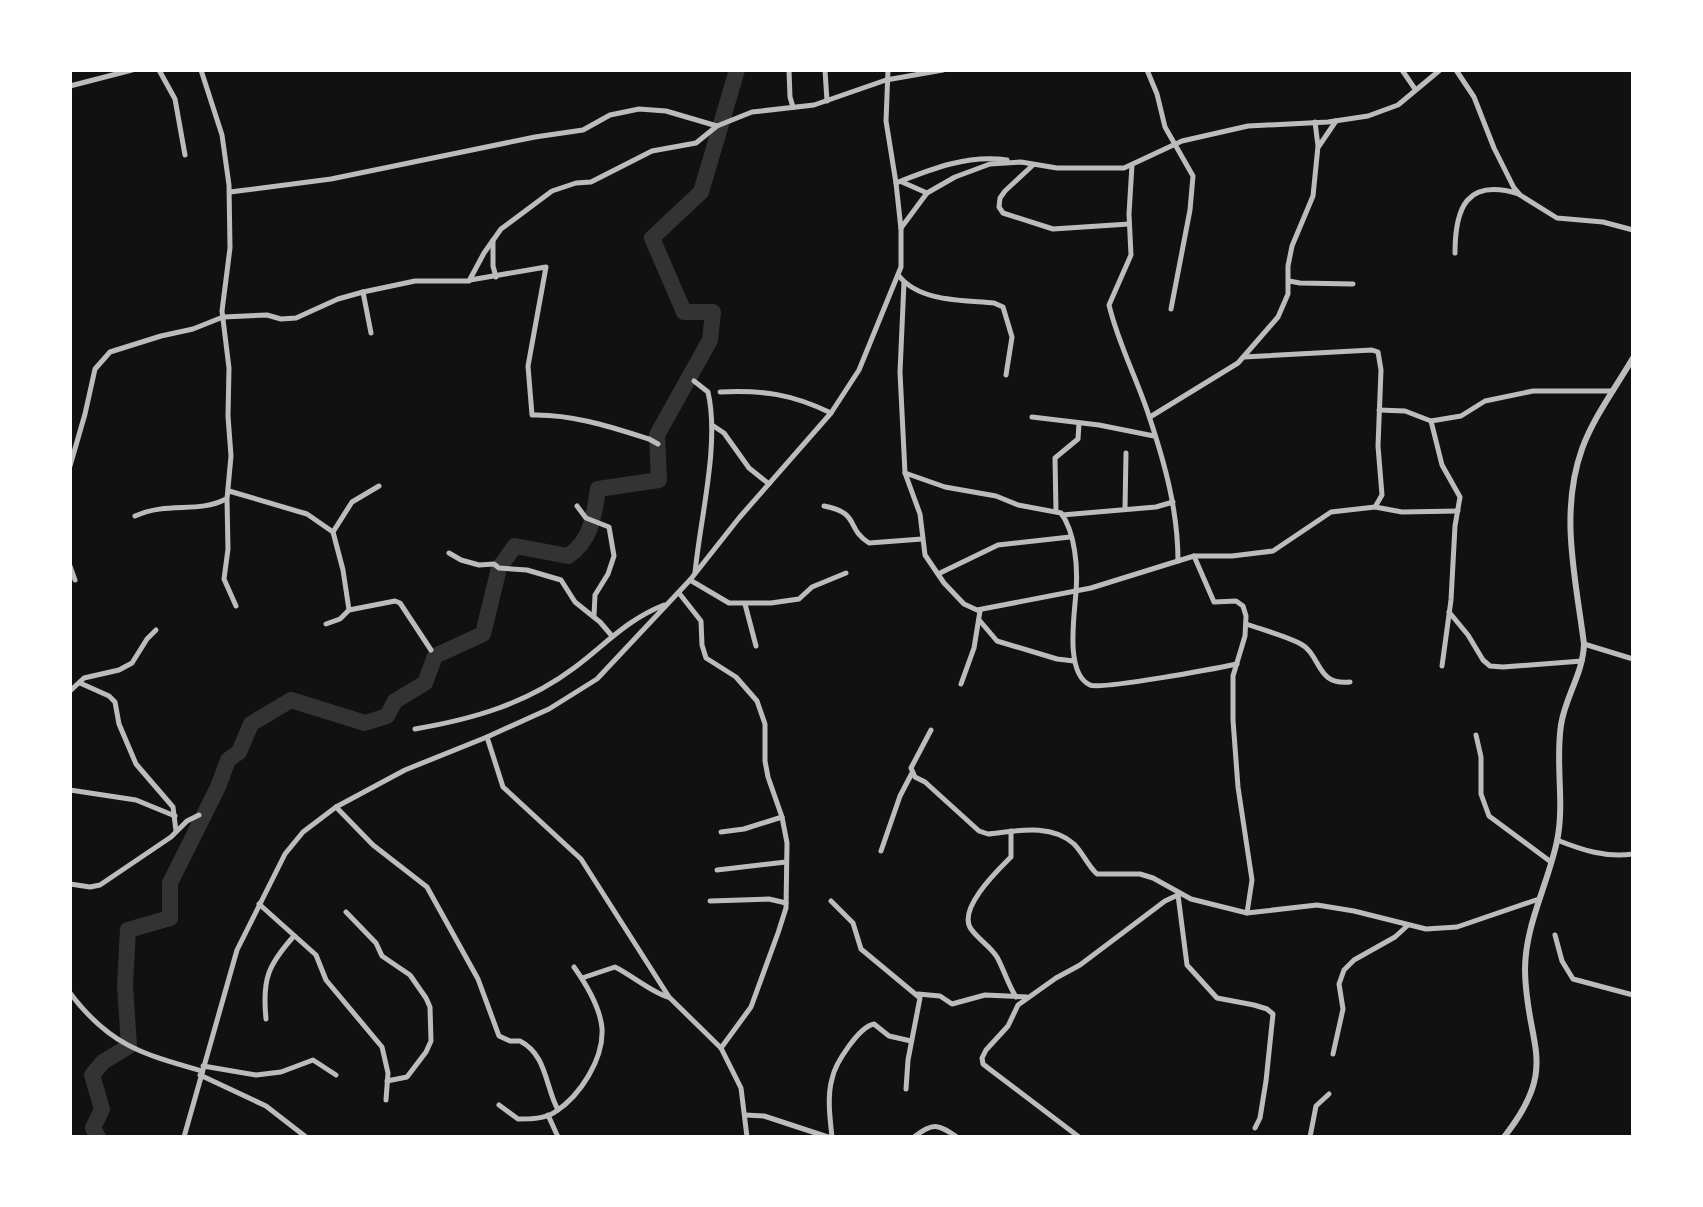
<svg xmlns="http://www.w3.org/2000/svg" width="1703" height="1207" font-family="Karla,sans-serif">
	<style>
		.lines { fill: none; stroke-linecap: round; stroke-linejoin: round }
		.river { stroke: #333; stroke-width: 16 }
		.minor { stroke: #bcbcbc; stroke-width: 5 }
		.tertiary { stroke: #bcbcbc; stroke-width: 6 }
	</style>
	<rect width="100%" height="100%" fill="#111"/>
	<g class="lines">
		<path class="river" d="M98 1137 93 1128 102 1109 92 1075 103 1062 129 1046 125 985 128 930 170 918V883L218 787 228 760 239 752 251 724 291 700 365 723 387 716 395 701 425 683 435 656 483 634 499 568 515 546 568 556C592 540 594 515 598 489L659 480 657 435 710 340 713 312H684L652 238 701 192 737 70"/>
		<g class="minor">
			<polyline points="159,70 175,99 185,155"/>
			<polyline points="201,70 222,135 229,185 230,248 222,311 229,368 228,416 231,456 227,499 228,549 224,579 236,606"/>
			<polyline points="789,70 790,97 793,107"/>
			<polyline points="825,70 827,101"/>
			<polyline points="1147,70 1157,94 1165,127 1193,176 1190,210 1171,309"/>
			<polyline points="1402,70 1415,89"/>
			<polyline points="1456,70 1474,97 1494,148 1514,188 1520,195 1557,218 1603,222 1633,230"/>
			<polyline points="70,86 132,70"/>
			<polyline points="1319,146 1336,121"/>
			<polyline points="1033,165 1005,191 1000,198 999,207 1003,213 1053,229 1129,224"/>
			<path d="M1132 165 1129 214 1131 255 1109 305C1118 343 1137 379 1149 416 1165 464 1178 511 1178 561"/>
			<polyline points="902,182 927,193"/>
			<path d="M896 183C931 169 969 154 1007 160"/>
			<polyline points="230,192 331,179 535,137 583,130 610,115 639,109 666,111 717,126 752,112 814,105 886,80 943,70"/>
			<polyline points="901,228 927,193 955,177 990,164 1021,162 1057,168 1124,168 1182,141 1248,126 1328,122 1368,116 1398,105 1440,70"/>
			<polyline points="493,240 493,266 496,277"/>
			<path d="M1455 253C1455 207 1467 178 1519 194"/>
			<path d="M899 276C920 302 963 300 994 303L1003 307 1012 337 1006 375"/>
			<path d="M470 280 546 267 528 366 532 415C572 414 611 427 649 439L658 444"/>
			<polyline points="1289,281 1300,283 1353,284"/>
			<polyline points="904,282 900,372 905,473 920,514 925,555 944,583 964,604 977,610 1091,588 1194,556 1232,556 1273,551 1331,512 1375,507 1382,495 1378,446 1381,370 1378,352 1372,350 1244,357"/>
			<polyline points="363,292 371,333"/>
			<path d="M694 381 708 392C720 444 700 519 695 573"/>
			<path d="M720 392C763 390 792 394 831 413"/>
			<polyline points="1379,410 1405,411 1431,421 1461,416 1485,401 1533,391 1613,391"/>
			<polyline points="1032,417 1099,425 1154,436"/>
			<polyline points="1150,417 1238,363 1278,317 1288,294 1288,266 1292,246 1313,196 1318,146 1315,122"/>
			<polyline points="1431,421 1442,465 1460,497 1455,526 1451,600 1442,666"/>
			<polyline points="712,425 724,433 749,468 769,484"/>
			<polyline points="70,466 85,414 95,369 110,352 161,336 193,329 223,317 267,315 281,319 296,318 338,299 363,292 415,281 469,281 484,253 501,229 552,191 576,183 591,182 652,151 696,143 717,126"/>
			<path d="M905 473 945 487 996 496 1018 505 1061 513C1075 532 1078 567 1076 591 1075 613 1064 673 1090 685 1101 690 1218 668 1237 664"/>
			<polyline points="229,491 307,514 333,532 343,570 349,610 340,619 326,624"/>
			<polyline points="577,506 586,518 609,527 614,556 608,574 595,595 594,616"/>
			<path d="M824 506C861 513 845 528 869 543L922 539"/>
			<polyline points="1375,507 1402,512 1458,511"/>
			<polyline points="1125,509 1126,453"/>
			<polyline points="1056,511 1055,458 1078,439 1079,423"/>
			<polyline points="1062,515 1156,507 1173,502"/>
			<path d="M135 516C169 501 197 514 226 499"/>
			<polyline points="333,532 352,502 379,486"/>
			<polyline points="449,553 461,560 479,565 494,564 499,568 527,570 561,580 575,602 600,622 612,636"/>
			<polyline points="1194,556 1214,602 1236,601 1243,606 1246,616 1245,636 1233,676 1233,720 1238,787 1252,880 1247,913"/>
			<polyline points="70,566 75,580"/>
			<polyline points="938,574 998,545 1070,537"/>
			<polyline points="690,580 729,603 771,603 799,599 812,587 846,573"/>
			<polyline points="679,593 701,621 702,645 706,658 736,677 757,701 765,724 765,761 768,777 782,817 787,843 786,908 778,933 751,1007 721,1048"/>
			<polyline points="745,604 756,646"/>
			<polyline points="349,610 395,601 400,603 431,650"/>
			<polyline points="1449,612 1468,635 1483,660 1490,666 1503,667 1582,661"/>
			<polyline points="980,621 997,641 1057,659 1074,661"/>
			<path d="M1246 624C1263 630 1283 635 1299 643 1322 654 1315 686 1350 682"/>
			<polyline points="1584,644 1633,659"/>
			<polyline points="80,683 109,696 115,702 119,724 136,764 173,807 176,831"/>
			<polyline points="961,684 974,648 980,611"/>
			<polyline points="70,691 84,678 119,670 132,663 147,639 156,630"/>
			<path d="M415 729C473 719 526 704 574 668 605 645 626 620 664 605"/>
			<path d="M931 730 911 768 915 777 925 782 979 831 988 834C1016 831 1051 823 1074 844 1083 853 1088 866 1097 874H1140L1153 878 1191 899 1247 913 1317 905 1354 911 1426 929 1457 927 1539 899"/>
			<polyline points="1476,735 1481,757 1481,794 1489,816 1551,862"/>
			<polyline points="487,737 503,787 581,859 669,997 721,1048 741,1088 747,1137"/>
			<polyline points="70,790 136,800 175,816"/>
			<path d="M336 807 373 845 427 887 478 979 499 1036 510 1041H520C547 1055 545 1086 558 1110"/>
			<path d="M1011 831V857C998 870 957 909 971 929 978 939 990 946 997 957 1004 970 1008 984 1016 997"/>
			<polyline points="721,832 744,829 782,817"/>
			<path d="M1557 840C1582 850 1606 858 1633 854"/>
			<polyline points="881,851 900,796 912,773"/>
			<polyline points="717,870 786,862"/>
			<polyline points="70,884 90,887 100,885 171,837 187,821 199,815"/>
			<polyline points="1178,895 1187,965 1217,998 1254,1005 1267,1009 1273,1014 1266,1081 1260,1118 1255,1128"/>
			<polyline points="710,901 769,899 786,903"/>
			<polyline points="831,901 853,923 861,949 920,998 908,1060 906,1089"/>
			<polyline points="259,904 316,955 326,980 382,1047 388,1073 386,1100"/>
			<polyline points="346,912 376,943 382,956 410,975 426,998 430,1007 431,1041 426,1052 407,1077 387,1081"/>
			<polyline points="1555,935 1562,961 1573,979 1633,995"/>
			<path d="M582 978 615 967C633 976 651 992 668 997"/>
			<path d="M70 993C109 1045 142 1054 202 1071"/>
			<polyline points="918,994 940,996 952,1004 985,995 1027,997"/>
			<path d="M266 1019C262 979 268 965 294 936"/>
			<polyline points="1333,1054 1343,1009 1339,984 1344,970 1354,960 1395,937 1407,926"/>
			<polyline points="203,1066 256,1075 281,1072 313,1060 336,1075"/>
			<polyline points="200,1075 266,1106 306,1137"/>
			<path d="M499 1105 518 1119C530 1119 545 1119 555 1112 580 1096 604 1059 602 1028 600 1007 586 984 574 967"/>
			<polyline points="548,1115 558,1137"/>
			<polyline points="745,1115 764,1116 828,1137"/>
			<polyline points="184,1137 237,950 285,854 303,832 336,807 405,770 487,737 549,709 597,679 690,580 739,518 831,413 859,370 901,267 901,229 896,183 886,121 888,70"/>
			<path d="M832 1137C830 1119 827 1096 832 1079 835 1063 859 1027 874 1024L889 1036 911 1041"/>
			<path d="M914 1137C933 1122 938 1124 957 1137"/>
			<polyline points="1079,1137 992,1071 983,1064 982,1058 986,1050 1008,1026 1018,1005 1056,978 1080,965 1165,901 1180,894"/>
			<polyline points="1310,1137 1316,1106 1329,1094"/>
		</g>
		<path class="tertiary" d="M1504 1137C1561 1065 1526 1046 1525 970 1525 925 1548 884 1557 841 1565 803 1555 764 1561 725 1565 697 1583 674 1584 644 1576 580 1559 513 1582 449 1593 418 1616 387 1633 358"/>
	</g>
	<rect width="1703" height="1207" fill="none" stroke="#ffffff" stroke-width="144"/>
</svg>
